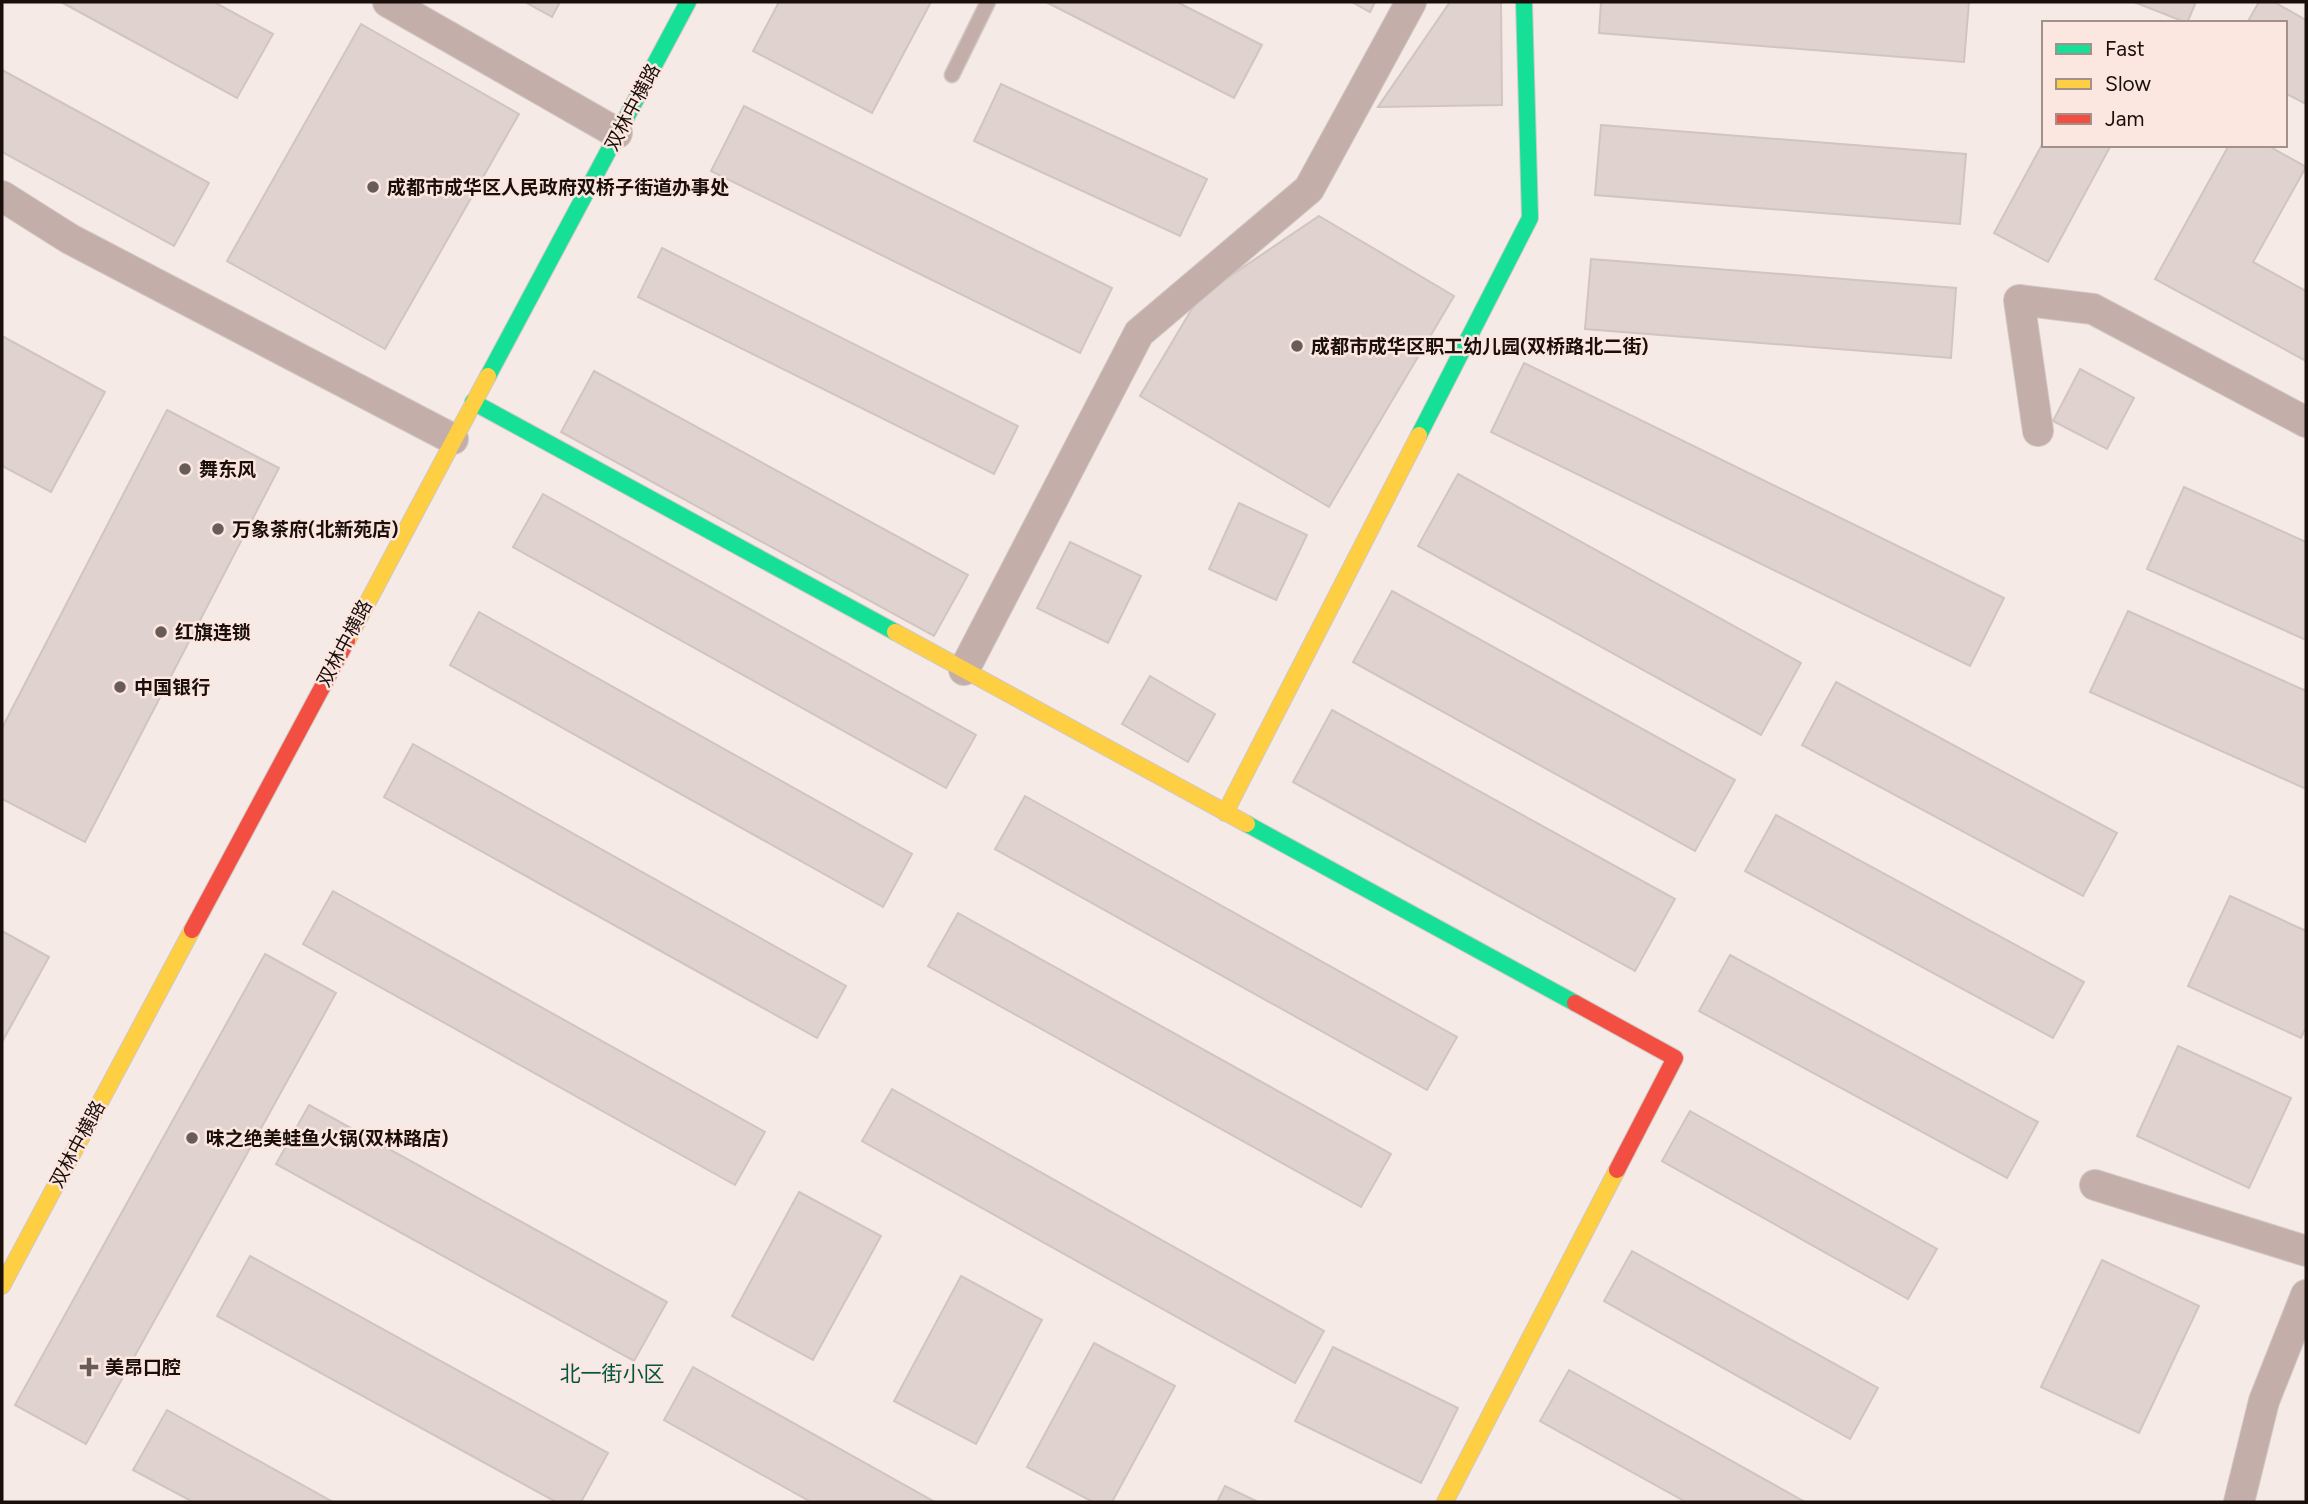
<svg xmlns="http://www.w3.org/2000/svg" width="2308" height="1504" font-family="Figtree,'Noto Sans SC',sans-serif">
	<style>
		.building { fill: #dfd2cf; stroke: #d1c5c1; stroke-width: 2 }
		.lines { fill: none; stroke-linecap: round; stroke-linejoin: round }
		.lane-casing { stroke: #d1c8c5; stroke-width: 17 }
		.street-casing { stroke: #d1c8c5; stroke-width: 32 }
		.fast-casing { stroke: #d1c8c5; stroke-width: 18 }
		.slow-casing { stroke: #d1c8c5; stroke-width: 18 }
		.jam-casing { stroke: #d1c8c5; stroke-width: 18 }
		.lane { stroke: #c3aea9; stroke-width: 14 }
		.street { stroke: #c3aea9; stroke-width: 30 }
		.fast { stroke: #16e098; stroke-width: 16 }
		.slow { stroke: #ffcf43; stroke-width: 16 }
		.jam { stroke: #f24e42; stroke-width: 16 }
		.poi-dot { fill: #675c58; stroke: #fce6e0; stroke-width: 2.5 }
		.labels { text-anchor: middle; stroke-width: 5; stroke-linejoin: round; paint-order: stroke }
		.street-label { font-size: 19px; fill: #1a0f0b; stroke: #fce6e0 }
		.poi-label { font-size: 19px; font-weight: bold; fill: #1a0f0b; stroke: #fce6e0; text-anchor: start }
		.neighbourhood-label { font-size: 21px; fill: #005642; stroke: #fce6e0 }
	</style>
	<rect width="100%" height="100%" fill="#f6eae6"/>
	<g class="building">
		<polygon points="61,2 214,2 273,34 237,98"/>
		<polygon points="525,2 560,2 552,17"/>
		<polygon points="779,2 931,2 872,113 753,51"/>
		<polygon points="1046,2 1177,2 1262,45 1234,98"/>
		<polygon points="1352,2 1375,2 1370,12"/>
		<polygon points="1450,2 1501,2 1502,105 1378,107"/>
		<polygon points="1601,2 1969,2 1964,62 1599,33"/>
		<polygon points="2134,2 2196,2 2187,23"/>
		<polygon points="2259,2 2274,2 2306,20 2306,104 2285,93 2285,23 2247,23"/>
		<polygon points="361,24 519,114 385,349 227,261"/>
		<polygon points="2,70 209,183 174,246 2,152"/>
		<polygon points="1001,84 1207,179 1180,236 974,141"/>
		<polygon points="744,106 1112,288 1080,353 711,171"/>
		<polygon points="1601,125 1966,154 1960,224 1595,195"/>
		<polygon points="2044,141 2044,145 2111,145 2048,262 1994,233"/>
		<polygon points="2229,145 2267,145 2306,167 2253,262 2306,291 2306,361 2155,279"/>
		<polygon points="1319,216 1454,296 1329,507 1140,396 1199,297"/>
		<polygon points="662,248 1018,426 994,474 638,297"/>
		<polygon points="1591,259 1956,288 1951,358 1585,329"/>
		<polygon points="2,336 105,392 51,492 2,466"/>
		<polygon points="1524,363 2004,598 1970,666 1491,432"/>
		<polygon points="2080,369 2134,398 2107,449 2053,421"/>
		<polygon points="594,371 968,575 934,636 561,432"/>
		<polygon points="167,410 279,468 85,842 2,799 2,728"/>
		<polygon points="1458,474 1801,663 1761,735 1418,546"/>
		<polygon points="2184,487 2306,542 2306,640 2147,569"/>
		<polygon points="543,494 976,735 946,788 513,547"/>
		<polygon points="1239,503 1307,535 1276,600 1209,569"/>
		<polygon points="1070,542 1141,576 1108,643 1037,608"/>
		<polygon points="1392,591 1735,780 1695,851 1353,662"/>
		<polygon points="2128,611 2306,691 2306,789 2090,692"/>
		<polygon points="479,612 912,854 883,907 450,665"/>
		<polygon points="1150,676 1215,714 1188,762 1122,724"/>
		<polygon points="1836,682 2117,833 2083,896 1802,745"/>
		<polygon points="1332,710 1675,899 1635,971 1293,782"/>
		<polygon points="413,744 846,986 817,1038 384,797"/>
		<polygon points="1025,796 1457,1037 1427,1090 995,849"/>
		<polygon points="1776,815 2084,982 2053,1038 1745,871"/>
		<polygon points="333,891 765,1132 735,1185 303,944"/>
		<polygon points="2230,896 2306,931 2306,1027 2301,1038 2188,986"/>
		<polygon points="958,913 1391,1154 1361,1207 928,966"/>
		<polygon points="2,931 49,957 2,1042"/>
		<polygon points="265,954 336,993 86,1444 15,1405"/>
		<polygon points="1730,955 2038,1122 2007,1178 1699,1011"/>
		<polygon points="2178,1046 2291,1098 2249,1188 2137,1136"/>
		<polygon points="892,1089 1324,1331 1295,1383 862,1141"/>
		<polygon points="309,1105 667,1302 634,1361 276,1164"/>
		<polygon points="1690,1111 1937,1249 1908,1299 1662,1161"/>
		<polygon points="799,1192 881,1236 813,1360 732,1316"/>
		<polygon points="1632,1251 1878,1388 1850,1439 1604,1301"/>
		<polygon points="250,1256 608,1453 581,1502 556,1502 217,1316"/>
		<polygon points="2102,1260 2199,1306 2139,1433 2041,1387"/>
		<polygon points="961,1276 1042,1320 976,1444 894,1401"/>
		<polygon points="1094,1343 1175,1386 1112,1502 1093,1502 1027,1467"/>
		<polygon points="1333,1347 1458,1408 1421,1483 1295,1421"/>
		<polygon points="693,1367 935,1502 811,1502 664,1420"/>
		<polygon points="1569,1370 1805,1502 1686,1502 1540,1421"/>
		<polygon points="167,1410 333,1502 193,1502 133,1470"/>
		<polygon points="1225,1486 1258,1502 1217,1502"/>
	</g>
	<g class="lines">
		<g class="lane-casing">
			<polyline id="lane" points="952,75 988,2"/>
		</g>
		<g class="street-casing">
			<g id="street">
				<polyline points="388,2 617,133"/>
				<polyline points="2,196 70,239 453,439"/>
				<polyline points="2038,431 2019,300 2093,309 2306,422"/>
				<polyline points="964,670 1139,333 1309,189 1411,2"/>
				<polyline points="2095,1185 2306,1251"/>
				<polyline points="2239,1502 2264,1401 2306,1295"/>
			</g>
		</g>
		<g class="fast-casing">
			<g id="fast">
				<polyline points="488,376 688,2"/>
				<polyline points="473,402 895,632"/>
				<polyline points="1419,435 1530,218 1524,2"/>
				<polyline points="1247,824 1575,1003"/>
			</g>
		</g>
		<g class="slow-casing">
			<g id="slow">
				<polyline points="895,632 1247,824"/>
				<polyline points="347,641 488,376"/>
				<polyline points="1225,813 1419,435"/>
				<polyline points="2,1286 192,930"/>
				<polyline points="1445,1502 1617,1170"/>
			</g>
		</g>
		<g class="jam-casing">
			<g id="jam">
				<polyline points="192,930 347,641"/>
				<polyline points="1575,1003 1675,1058 1617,1170"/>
			</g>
		</g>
		<use href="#lane" class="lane"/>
		<use href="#street" class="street"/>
		<use href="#fast" class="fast"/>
		<use href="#slow" class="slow"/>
		<use href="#jam" class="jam"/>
	</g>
	<g class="poi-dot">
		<circle cx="373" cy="187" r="7"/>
		<circle cx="1297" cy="346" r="7"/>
		<circle cx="185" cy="469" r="7"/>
		<circle cx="218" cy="529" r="7"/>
		<circle cx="161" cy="632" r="7"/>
		<circle cx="120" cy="687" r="7"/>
		<circle cx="192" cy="1138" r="7"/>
		<path d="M85.5 1356.5h7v7h7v7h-7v7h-7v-7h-7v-7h7z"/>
	</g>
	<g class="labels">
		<g class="street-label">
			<text transform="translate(632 107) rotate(-62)" y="7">双林中横路</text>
			<text transform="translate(344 643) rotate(-62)" y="7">双林中横路</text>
			<text transform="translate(77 1144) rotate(-62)" y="7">双林中横路</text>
		</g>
		<g class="poi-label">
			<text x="387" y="194">成都市成华区人民政府双桥子街道办事处</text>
			<text x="1311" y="353">成都市成华区职工幼儿园(双桥路北二街)</text>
			<text x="199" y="476">舞东风</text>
			<text x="232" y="536">万象茶府(北新苑店)</text>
			<text x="175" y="639">红旗连锁</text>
			<text x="134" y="694">中国银行</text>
			<text x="206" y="1145">味之绝美蛙鱼火锅(双林路店)</text>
			<text x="105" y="1374">美昂口腔</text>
		</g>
		<g class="neighbourhood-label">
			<text x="612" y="1381">北一街小区</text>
		</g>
	</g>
	<rect width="2308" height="1504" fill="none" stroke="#1a0f0b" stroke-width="7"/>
	<rect x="2042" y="21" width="245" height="126" fill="#fce6e0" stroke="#a2908b" stroke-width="2"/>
	<rect x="2056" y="44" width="35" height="10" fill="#16e098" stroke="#a2908b" stroke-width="2"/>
	<text x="2105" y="56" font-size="21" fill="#1a0f0b">Fast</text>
	<rect x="2056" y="79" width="35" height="10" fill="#ffcf43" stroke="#a2908b" stroke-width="2"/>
	<text x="2105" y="91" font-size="21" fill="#1a0f0b">Slow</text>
	<rect x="2056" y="114" width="35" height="10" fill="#f24e42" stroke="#a2908b" stroke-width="2"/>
	<text x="2105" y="126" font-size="21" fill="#1a0f0b">Jam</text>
</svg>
